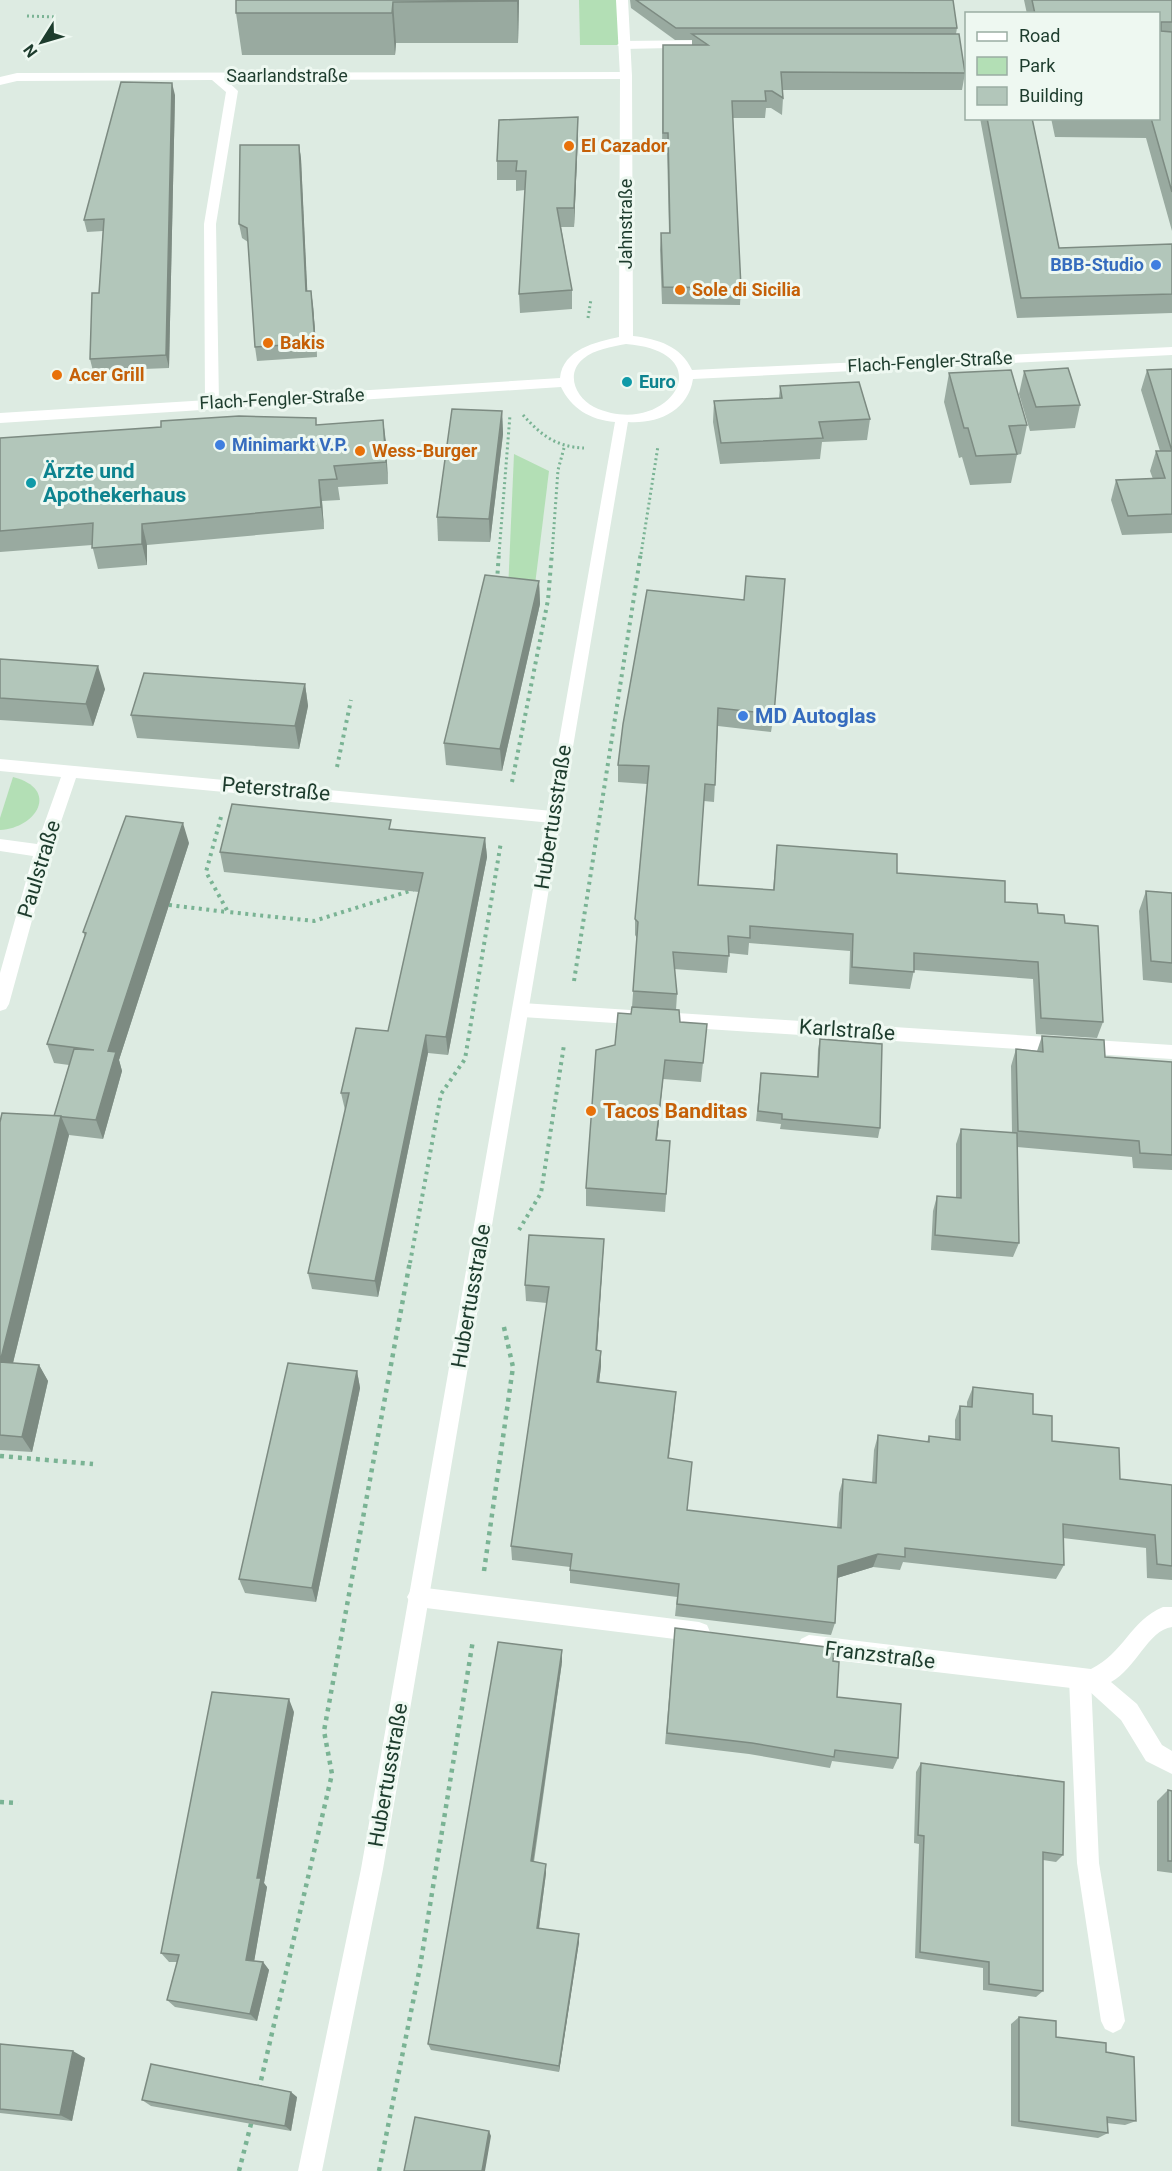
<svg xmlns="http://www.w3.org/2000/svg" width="1172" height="2171" font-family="Roboto,sans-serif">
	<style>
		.green { fill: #b3dfb5 }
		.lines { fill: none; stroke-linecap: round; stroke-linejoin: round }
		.path-far2 { stroke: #7ab394; stroke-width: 3; stroke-dasharray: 2 3; stroke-linecap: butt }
		.path-far1 { stroke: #7ab394; stroke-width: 4; stroke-dasharray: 3 4.5; stroke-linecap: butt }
		.path { stroke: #7ab394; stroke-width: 4.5; stroke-dasharray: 4 5; stroke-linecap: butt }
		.service { fill: #fff; fill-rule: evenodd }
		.minor { fill: #fff; fill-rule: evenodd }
		.tertiary { fill: #fff; fill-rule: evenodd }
		.wall { fill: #99aaa0 }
		.shaded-wall { fill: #7d8b82 }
		.building { fill: #b2c6ba; stroke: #7d8b82; stroke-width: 1.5 }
		.food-dot { fill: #e8710a; stroke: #eef8f1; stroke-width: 2 }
		.shop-dot { fill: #3f7fe0; stroke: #eef8f1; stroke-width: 2 }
		.culture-dot { fill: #0f9aa8; stroke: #eef8f1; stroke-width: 2 }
		.labels { text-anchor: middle; stroke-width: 6; stroke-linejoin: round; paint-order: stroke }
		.far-street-label { font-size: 18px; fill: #1d3c2d; stroke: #eef8f1 }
		.far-food-label { font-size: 18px; font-weight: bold; fill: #c56008; stroke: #eef8f1; text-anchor: start }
		.far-shop-label { font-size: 18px; font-weight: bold; fill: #366cbe; stroke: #eef8f1; text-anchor: end }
		.far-culture-label { font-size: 18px; font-weight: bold; fill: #0d838f; stroke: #eef8f1; text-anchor: start }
		.culture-label { font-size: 21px; font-weight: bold; fill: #0d838f; stroke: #eef8f1; text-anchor: start }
		.shop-label { font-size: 21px; font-weight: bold; fill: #366cbe; stroke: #eef8f1; text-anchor: start }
		.street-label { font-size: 21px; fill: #1d3c2d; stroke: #eef8f1 }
		.food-label { font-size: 21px; font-weight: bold; fill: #c56008; stroke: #eef8f1; text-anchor: start }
	</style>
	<rect width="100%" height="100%" fill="#ddebe2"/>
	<g class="green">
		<polygon points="579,0 622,0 623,45 580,45"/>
		<polygon points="514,454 549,471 534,593 508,591"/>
		<path d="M13 777C60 789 37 828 0 830V818Z"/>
	</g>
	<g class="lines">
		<g class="path-far2">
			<polyline points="27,16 57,17"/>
			<polyline points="588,318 591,299"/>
			<path d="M523 415C541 435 556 447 584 448"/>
			<polyline points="499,554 510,415"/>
			<polyline points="552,554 558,470 564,448"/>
			<polyline points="641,554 658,446"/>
		</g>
		<g class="path-far1">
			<polyline points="497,581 499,552"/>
			<polyline points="337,767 351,700"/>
			<polyline points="512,782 548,600 552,552"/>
			<polyline points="221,817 206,872 228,912 314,921 413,890"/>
			<polyline points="169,905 227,912"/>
			<polyline points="574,981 641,552"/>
			<polyline points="519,1230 541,1193 564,1045"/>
			<polyline points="410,1263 441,1094 465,1059 501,842"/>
		</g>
		<g class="path">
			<polyline points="0,1456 93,1464"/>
			<polyline points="484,1571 513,1367 503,1323"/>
			<polyline points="0,1802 18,1803"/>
			<polyline points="259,2089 332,1774 324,1731 410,1261"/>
			<polyline points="239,2171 252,2120"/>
			<polyline points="379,2171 420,1967 473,1640"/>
		</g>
		<polygon class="service" points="1080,1668 1088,1671 1091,1679 1099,1863 1125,2021 1121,2029 1113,2033 1105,2029 1101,2021 1077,1863 1069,1679 1072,1671"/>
		<g class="minor">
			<polygon points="716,40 722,44 720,47 623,49 617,45 623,41"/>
			<polygon points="626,72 630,73 630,79 226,80 238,91 216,224 219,403 212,408 205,403 204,224 226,92 212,80 17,81 0,85 0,77 17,73"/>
			<polygon points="0,759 552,811 560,817 552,823 76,778 51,851 9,1004 6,1009 0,1011 0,973 33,856 0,851 0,839 37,844 61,777 0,771"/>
			<polygon points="522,1003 1172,1045 1172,1059 522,1017 516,1015 513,1010 516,1005"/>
			<polygon points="418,1587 699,1622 707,1625 710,1632 707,1639 699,1642 418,1607 411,1604 407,1597 411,1590"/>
			<path d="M1163 1607H1172V1627C1148 1630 1136 1669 1111 1682L1137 1704 1162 1745 1172 1751V1774L1146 1761 1121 1720 1088 1690 809 1657 801 1653 798 1646 801 1639 809 1635 1091 1669C1124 1653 1130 1621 1163 1607Z"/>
		</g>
		<path class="tertiary" d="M616 0H628L632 76 633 336C658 339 681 346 692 370L1172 347V355L693 379C688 411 658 424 628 422L383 1869 322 2171H298L361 1869 615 422C590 420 571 408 561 387L0 423V413L560 378C563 349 596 342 619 337L620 76ZM626 344C726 352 667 441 594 407 576 398 565 374 583 359 595 349 611 347 626 344Z"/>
	</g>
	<g class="wall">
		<polygon points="236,0 519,0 518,43 396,43 395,55 242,55 236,13"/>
		<polygon points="630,0 953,0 957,28 956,34 965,73 962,90 783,90 783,98 782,115 771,108 766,108 765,118 733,118 741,288 740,305 662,304 660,250 661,233 669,233 667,150 662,150 663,45 692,45 692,40 675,40 631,8"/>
		<polygon points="1024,0 1172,0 1172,231 1146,138 1055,137 1051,118 1158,118 1158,14 1027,14"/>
		<polygon points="175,95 169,368 93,371 90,359 99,293 103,231 87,232 84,220"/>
		<polygon points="980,118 1032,118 1059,248 1172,244 1172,313 1017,318"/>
		<polygon points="578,136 574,227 561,227 572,290 572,309 520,313 519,294 525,190 516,191 516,180 497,180 497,161"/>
		<polygon points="299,145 301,159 307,291 313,305 317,357 257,361 255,347 248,242 242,238 239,224"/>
		<polygon points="1172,369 1172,533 1122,535 1111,500 1116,480 1153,479 1150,471 1156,451 1160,451 1141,390 1147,370"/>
		<polygon points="1024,371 1080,405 1075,428 1030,431 1019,394"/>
		<polygon points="949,373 1027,425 1021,454 1017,455 1011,483 970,485 962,457 959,458 944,402"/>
		<polygon points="780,386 870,419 867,440 822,442 820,459 720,464 713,422 714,401 779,398"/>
		<polygon points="502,411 503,434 490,542 438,541 437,517"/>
		<polygon points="317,425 386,442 388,484 338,487 340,500 322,501 324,529 147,545 147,565 98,569 92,545 0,552 0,438"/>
		<polygon points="539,581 540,604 502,771 446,765 444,743"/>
		<polygon points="647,590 774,714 771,732 718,726 714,802 704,801 698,885 773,890 777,845 897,873 1005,902 1038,913 1065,923 1103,1022 1097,1038 1036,1034 1033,979 914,970 910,989 849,984 850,951 749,943 748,955 729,953 727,973 674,969 677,994 676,1010 680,1022 707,1024 701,1082 663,1079 657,1140 670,1141 665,1212 586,1206 586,1188 615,1045 631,1014 632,1007 637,938 635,935 635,919 647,784 618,782 618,765"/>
		<polygon points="0,659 105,689 93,726 0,720"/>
		<polygon points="305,684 308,706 299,749 137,738 131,715"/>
		<polygon points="392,829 485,838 487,857 448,1055 428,1053 378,1297 312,1289 308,1273 345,1110 341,1093 388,1031 419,892 224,872 220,852"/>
		<polygon points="189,843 119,1060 122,1071 103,1139 69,1135 13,1363 39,1365 48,1381 32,1452 0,1450 0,1122 54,1116 69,1065 54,1063 47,1044 85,936 83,932"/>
		<polygon points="1146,891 1172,893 1172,983 1143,980 1139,911"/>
		<polygon points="1042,1036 1105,1057 1172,1062 1172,1170 1133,1168 1132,1157 1017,1147 1019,1243 1013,1257 931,1250 933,1211 937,1196 956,1198 956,1144 961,1129 1012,1133 1011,1066 1016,1049 1037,1051"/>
		<polygon points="820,1039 880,1128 878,1138 780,1129 781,1124 756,1121 761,1073 817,1077 818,1049"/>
		<polygon points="604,1239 597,1350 601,1351 601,1366 599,1383 675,1407 669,1458 687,1510 837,1528 839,1493 843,1479 872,1483 874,1450 878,1435 927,1442 929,1436 955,1439 955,1420 960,1406 967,1406 967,1402 973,1387 1033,1414 1052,1441 1120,1479 1172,1485 1172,1580 1147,1578 1146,1548 1063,1538 1064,1565 1056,1579 903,1562 900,1570 873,1567 837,1578 835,1623 831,1635 675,1616 677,1597 570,1583 570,1567 512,1560 511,1546 547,1303 526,1301 525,1285"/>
		<polygon points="357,1371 360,1388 316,1602 245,1593 239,1579"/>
		<polygon points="675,1628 833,1661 837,1697 898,1758 893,1769 832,1761 830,1768 749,1754 665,1744"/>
		<polygon points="562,1662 534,1862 546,1864 546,1873 539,1928 579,1942 559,2072 431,2050 428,2044"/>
		<polygon points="294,1712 264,1883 267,1887 254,1961 263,1962 269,1970 257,2021 175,2007 167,2000 177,1962 169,1962 161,1953"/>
		<polygon points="921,1763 1063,1855 1056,1862 1043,1860 1043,1991 1036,1997 983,1990 983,1968 915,1958 919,1844 914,1843 916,1772"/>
		<polygon points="1168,1790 1172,1791 1172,1873 1157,1871 1157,1801"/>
		<polygon points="1019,2017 1056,2037 1136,2121 1125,2125 1107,2123 1108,2133 1098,2138 1011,2126 1011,2024"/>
		<polygon points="0,2044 85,2058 72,2121 0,2113"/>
		<polygon points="297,2097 291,2131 151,2106 142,2100"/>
	</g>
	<g class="shaded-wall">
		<polygon points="517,0 519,0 518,43 517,1"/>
		<polygon points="393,2 396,43 395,55 392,13"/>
		<polygon points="172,83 175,95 169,368 166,355"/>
		<polygon points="578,117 578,136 574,227 574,208"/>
		<polygon points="299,145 301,159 308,305 306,291"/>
		<polygon points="311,291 313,305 317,357 315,343"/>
		<polygon points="502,411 503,434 490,542 489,519"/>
		<polygon points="383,420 386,442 388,484 386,462"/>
		<polygon points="319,480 322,501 324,529 321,507"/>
		<polygon points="142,524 147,545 147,565 142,544"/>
		<polygon points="539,581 540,604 502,771 500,749"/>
		<polygon points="98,666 105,689 93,726 86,704"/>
		<polygon points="305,684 308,706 299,749 295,726"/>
		<polygon points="183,823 189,843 119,1060 122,1071 103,1139 96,1120 108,1051"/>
		<polygon points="485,838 487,857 448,1055 446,1037"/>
		<polygon points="426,1035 428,1053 378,1297 375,1281"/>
		<polygon points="665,1060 663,1079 655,1159 656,1140"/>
		<polygon points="61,1116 69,1135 9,1379 0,1362"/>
		<polygon points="604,1239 603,1256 596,1366 596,1350"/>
		<polygon points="601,1351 601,1366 597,1398 597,1382"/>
		<polygon points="39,1365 48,1381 32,1452 22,1437"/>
		<polygon points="357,1371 360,1388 316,1602 312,1588"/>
		<polygon points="878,1554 873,1567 834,1579 838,1566"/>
		<polygon points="562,1650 562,1662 532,1870 531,1861"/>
		<polygon points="289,1699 294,1712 264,1883 267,1887 253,1968 246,1960 257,1878"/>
		<polygon points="546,1864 546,1873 538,1935 537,1928"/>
		<polygon points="579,1934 579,1942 559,2072 559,2066"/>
		<polygon points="263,1962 269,1970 257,2021 250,2014"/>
		<polygon points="73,2051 85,2058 72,2121 60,2115"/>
		<polygon points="291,2092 297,2097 291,2131 285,2126"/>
		<polygon points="489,2131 491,2136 485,2171 482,2171"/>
	</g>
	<g class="building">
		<polygon points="236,0 517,0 517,1 393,2 392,13 236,13"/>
		<polygon points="636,0 953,0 957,28 676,28"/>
		<polygon points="1032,0 1172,0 1172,22 1161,22 1161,31 1172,32 1172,192 1151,118 1158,118 1158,14 1035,14"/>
		<polygon points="692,34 959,34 965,73 781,72 783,98 772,91 765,91 766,101 732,101 741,288 663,287 661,233 670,233 668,133 663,133 663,45 708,45"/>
		<polygon points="121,82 172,83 166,355 90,359 92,293 99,293 104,219 84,220"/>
		<polygon points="578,117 574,208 557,208 572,290 519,294 526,171 516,171 517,161 497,161 499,120"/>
		<polygon points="987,118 1032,118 1059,248 1172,244 1172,294 1021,298"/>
		<polygon points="240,145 299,145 306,291 311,291 315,343 255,347 247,228 239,224"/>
		<polygon points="1068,368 1080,405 1036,407 1024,371"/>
		<polygon points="1172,369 1172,451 1147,370"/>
		<polygon points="1011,370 1027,425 1009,426 1017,454 976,456 968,428 964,428 949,373"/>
		<polygon points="859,382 870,419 819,422 823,438 721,443 714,401 782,398 780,386"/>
		<polygon points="452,409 502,411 489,519 437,517"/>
		<polygon points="239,416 316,418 316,425 383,420 386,462 334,466 337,479 319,480 321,507 142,524 142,544 92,548 93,523 0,531 0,438 161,427 161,421"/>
		<polygon points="1156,451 1172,451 1172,514 1128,516 1116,480 1165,478"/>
		<polygon points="485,575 539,581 500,749 444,743"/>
		<polygon points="746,576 785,579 774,714 718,708 715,785 705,784 698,885 774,890 777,845 897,854 897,873 1005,881 1005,902 1037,904 1038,913 1064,915 1065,923 1098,926 1103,1022 1041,1018 1038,962 914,953 914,972 852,967 853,934 750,926 750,938 728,936 729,956 673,952 677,994 633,991 638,922 635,919 649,766 618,765 623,724 647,590 744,600"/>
		<polygon points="0,659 98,666 86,704 0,698"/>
		<polygon points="144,673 305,684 295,726 131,715"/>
		<polygon points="232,804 391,820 389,829 485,838 446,1037 426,1035 375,1281 308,1273 349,1093 341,1093 356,1028 388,1031 423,873 220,852"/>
		<polygon points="126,816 183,823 108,1051 116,1052 96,1120 54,1116 74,1049 94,1050 47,1044 86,933 83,932"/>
		<polygon points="1146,891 1172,893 1172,963 1151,961"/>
		<polygon points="632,1007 679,1010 680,1022 707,1024 703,1063 665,1060 656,1140 670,1141 666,1194 586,1188 596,1050 615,1045 618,1013 631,1014"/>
		<polygon points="1042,1036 1104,1040 1105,1057 1172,1062 1172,1155 1140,1153 1139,1141 1018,1131 1016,1049 1043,1052"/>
		<polygon points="820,1039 882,1044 880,1128 782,1119 782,1114 758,1111 761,1073 818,1077"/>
		<polygon points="2,1113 61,1116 0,1362 0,1122"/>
		<polygon points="961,1129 1017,1133 1019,1243 935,1235 937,1196 961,1198"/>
		<polygon points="529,1235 604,1239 596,1350 601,1351 597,1382 676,1392 668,1458 692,1462 687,1510 841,1528 843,1479 876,1483 878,1435 929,1442 929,1436 960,1440 960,1406 972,1407 973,1387 1033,1394 1033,1414 1052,1416 1052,1441 1119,1448 1120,1479 1172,1485 1172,1566 1157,1564 1155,1535 1063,1524 1064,1565 905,1548 905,1557 878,1554 838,1566 835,1623 677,1604 679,1584 570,1570 572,1554 511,1546 549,1287 525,1285"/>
		<polygon points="0,1362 39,1365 22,1437 0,1435"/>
		<polygon points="288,1363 357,1371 312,1588 239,1579"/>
		<polygon points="675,1628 834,1648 833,1661 839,1662 837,1697 901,1704 898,1758 835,1750 834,1757 752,1743 667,1733"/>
		<polygon points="498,1642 562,1650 531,1861 546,1864 537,1928 579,1934 559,2066 428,2044"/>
		<polygon points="212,1692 289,1699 257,1878 261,1878 246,1960 263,1962 250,2014 167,2000 179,1955 161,1953"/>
		<polygon points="921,1763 1064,1782 1063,1855 1043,1852 1043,1991 989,1984 989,1962 920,1952 924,1836 918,1835"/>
		<polygon points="1168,1790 1172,1791 1172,1861 1168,1861"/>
		<polygon points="1019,2017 1056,2021 1056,2037 1106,2043 1106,2052 1134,2057 1136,2121 1107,2117 1108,2133 1019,2121"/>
		<polygon points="0,2044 73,2051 60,2115 0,2109"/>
		<polygon points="151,2064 291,2092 285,2126 142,2100"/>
		<polygon points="415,2117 489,2131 482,2171 404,2171"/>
	</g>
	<g class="food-dot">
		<circle cx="569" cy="146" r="6"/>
		<circle cx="680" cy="290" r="6"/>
		<circle cx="268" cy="343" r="6"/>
		<circle cx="57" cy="375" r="6"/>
		<circle cx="360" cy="451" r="6"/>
		<circle cx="591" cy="1111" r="6"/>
	</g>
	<g class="shop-dot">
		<circle cx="1156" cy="265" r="6"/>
		<circle cx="220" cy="445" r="6"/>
		<circle cx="743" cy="716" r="6"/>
	</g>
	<g class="culture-dot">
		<circle cx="627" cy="382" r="6"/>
		<circle cx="31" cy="483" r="6"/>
	</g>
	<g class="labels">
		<g class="far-street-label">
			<text x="287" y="82">Saarlandstraße</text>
			<text transform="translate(626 224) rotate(-90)" y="6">Jahnstraße</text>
			<text transform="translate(930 362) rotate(-3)" y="6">Flach-Fengler-Straße</text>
			<text transform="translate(282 399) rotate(-3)" y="6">Flach-Fengler-Straße</text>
		</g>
		<g class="far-food-label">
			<text x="581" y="152">El Cazador</text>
			<text x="692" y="296">Sole di Sicilia</text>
			<text x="280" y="349">Bakis</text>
			<text x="69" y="381">Acer Grill</text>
			<text x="372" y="457">Wess-Burger</text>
		</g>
		<g class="far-shop-label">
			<text x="1144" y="271">BBB-Studio</text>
			<text x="232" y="451" text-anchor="start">Minimarkt V.P.</text>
		</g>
		<g class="far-culture-label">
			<text x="639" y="388">Euro</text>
		</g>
		<g class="culture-label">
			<text x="43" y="478">Ärzte und<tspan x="43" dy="24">Apothekerhaus</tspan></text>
		</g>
		<g class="shop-label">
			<text x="755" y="723">MD Autoglas</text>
		</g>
		<g class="street-label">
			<text transform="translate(276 789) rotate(5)" y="7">Peterstraße</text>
			<text transform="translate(553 817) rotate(-81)" y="7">Hubertusstraße</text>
			<text transform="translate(39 869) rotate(-73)" y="7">Paulstraße</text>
			<text transform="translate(847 1030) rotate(4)" y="7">Karlstraße</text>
			<text transform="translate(471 1296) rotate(-80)" y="7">Hubertusstraße</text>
			<text transform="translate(880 1655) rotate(7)" y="7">Franzstraße</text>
			<text transform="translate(388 1775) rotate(-80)" y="7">Hubertusstraße</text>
		</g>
		<g class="food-label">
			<text x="603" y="1118">Tacos Banditas</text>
		</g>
	</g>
	<rect x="965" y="12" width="195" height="108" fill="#eef8f1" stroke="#9aada3" stroke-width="1.5"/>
	<rect x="977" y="32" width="30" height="9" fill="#ffffff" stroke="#9aada3" stroke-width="1.5"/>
	<text x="1019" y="42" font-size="18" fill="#1d3c2d">Road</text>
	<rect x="977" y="57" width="30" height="18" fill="#b3dfb5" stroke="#9aada3" stroke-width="1.5"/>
	<text x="1019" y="72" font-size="18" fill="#1d3c2d">Park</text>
	<rect x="977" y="87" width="30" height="18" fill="#b2c6ba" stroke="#9aada3" stroke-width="1.5"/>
	<text x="1019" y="102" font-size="18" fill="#1d3c2d">Building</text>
	<g transform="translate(42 42) rotate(233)" stroke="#eef8f1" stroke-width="4.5" paint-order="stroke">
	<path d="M0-4.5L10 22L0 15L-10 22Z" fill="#1d3c2d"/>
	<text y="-9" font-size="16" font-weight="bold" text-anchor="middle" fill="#1d3c2d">N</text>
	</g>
</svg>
